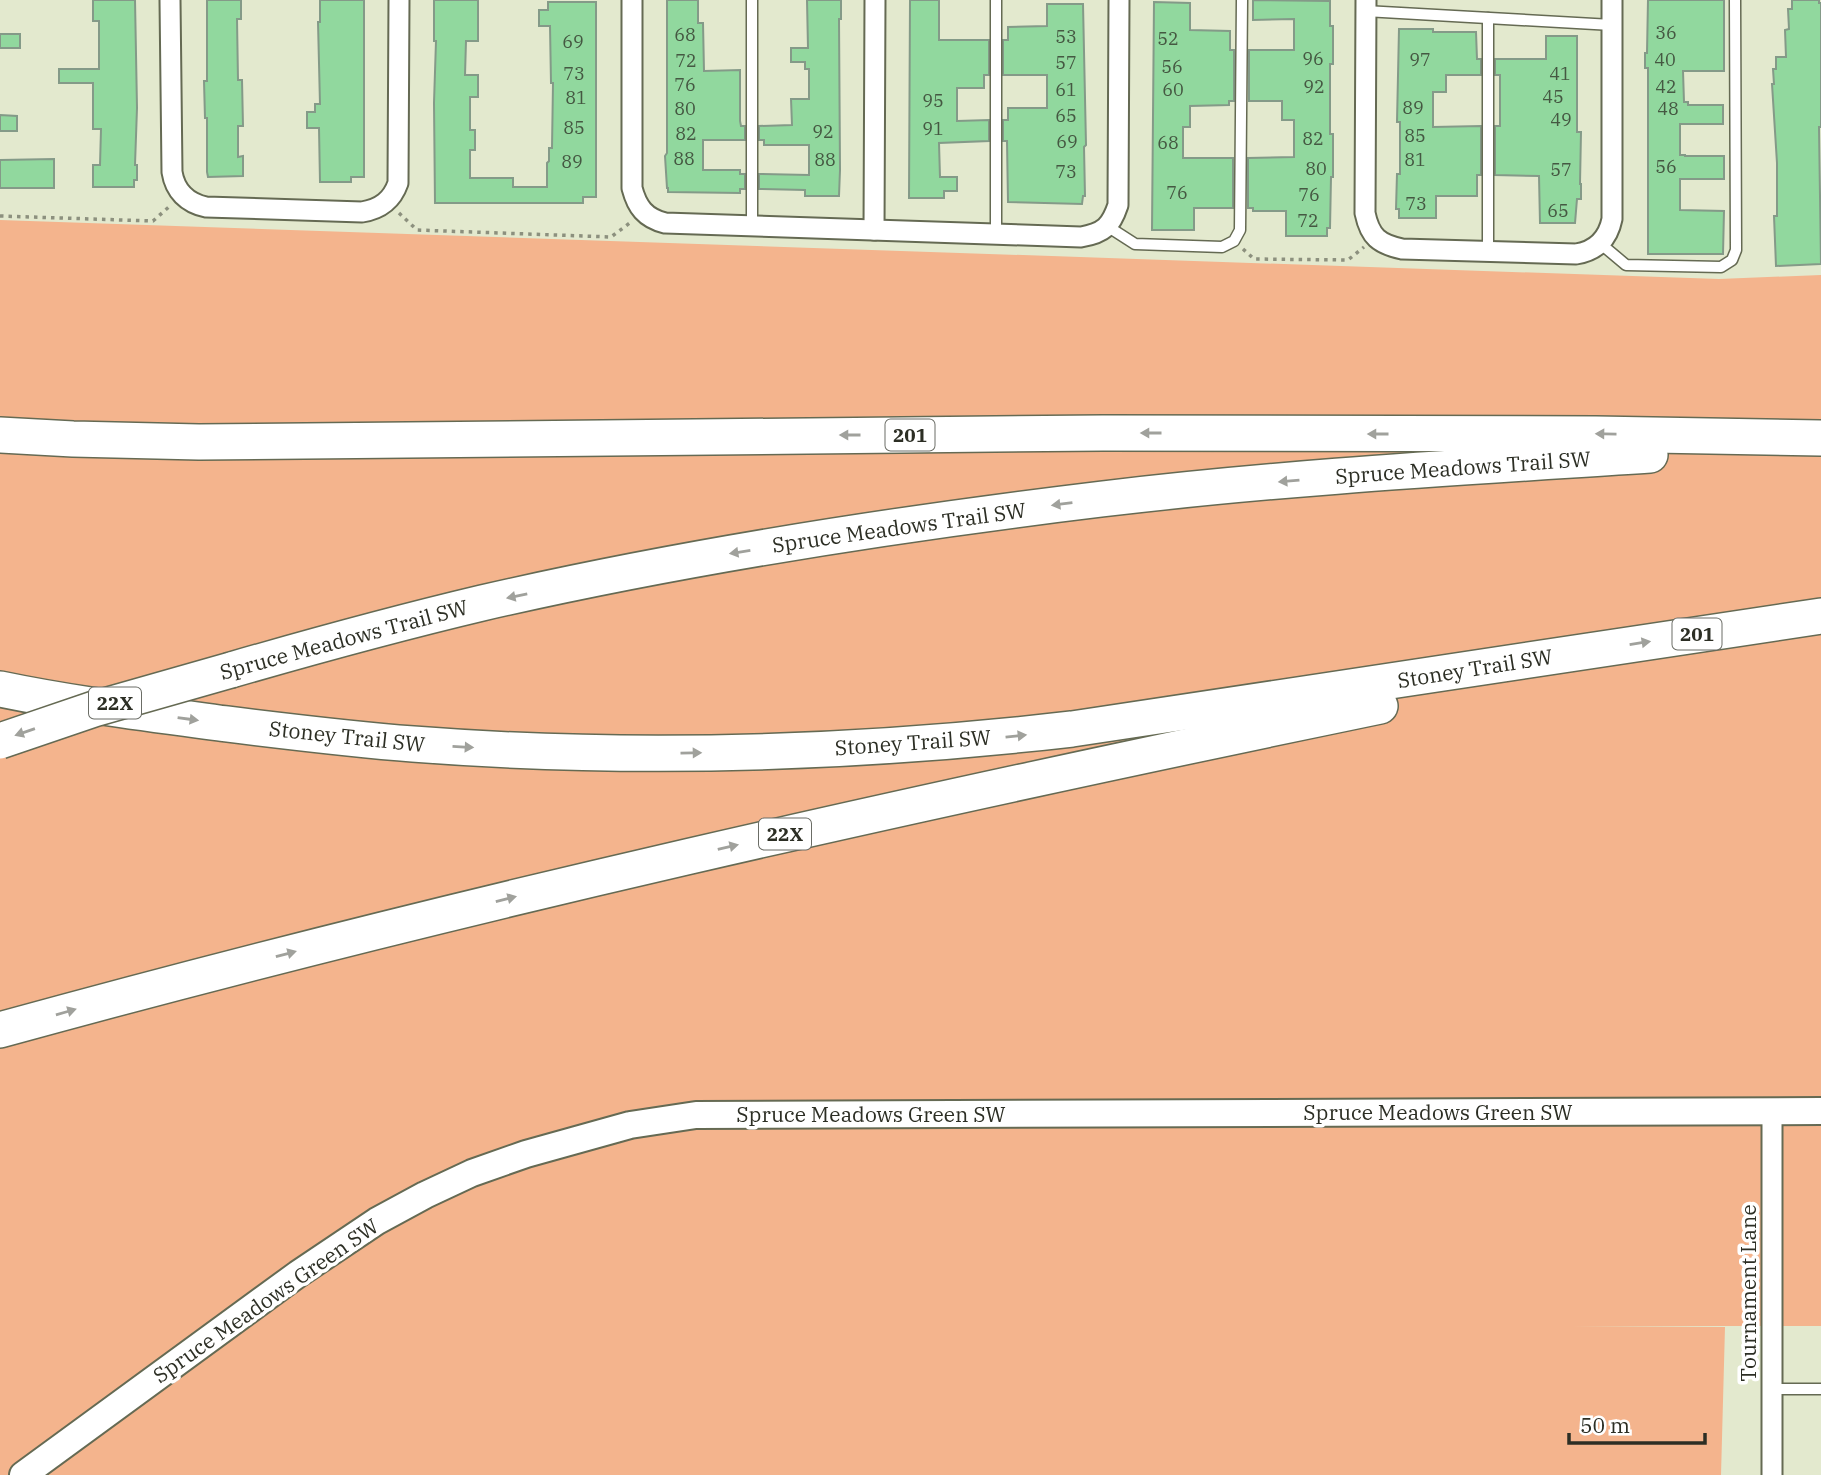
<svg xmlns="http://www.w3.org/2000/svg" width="1821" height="1475" font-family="'IBM Plex Serif',serif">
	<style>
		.grass { fill: #f4b48d }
		.building { fill: #91d89e; stroke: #849a88; stroke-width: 2 }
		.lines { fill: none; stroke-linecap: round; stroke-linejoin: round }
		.lane-casing { stroke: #656a53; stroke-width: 13 }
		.street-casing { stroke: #656a53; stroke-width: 23 }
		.secondary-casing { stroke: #656a53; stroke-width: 30 }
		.highway-casing { stroke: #656a53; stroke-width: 38 }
		.path { stroke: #8c907e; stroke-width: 3.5; stroke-dasharray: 3.5 5; stroke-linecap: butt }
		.lane { stroke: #fff; stroke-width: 10 }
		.street { stroke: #fff; stroke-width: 19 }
		.secondary { stroke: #fff; stroke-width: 26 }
		.highway { stroke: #fff; stroke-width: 35 }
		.highway-bridge-casing { stroke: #656a53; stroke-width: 38; stroke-linecap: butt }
		.highway-bridge { stroke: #fff; stroke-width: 35 }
		.oneway { fill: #a0a19c }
		.labels { text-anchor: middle; stroke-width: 7; stroke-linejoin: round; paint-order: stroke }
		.number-label { font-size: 18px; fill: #455842 }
		.shield { fill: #fff; stroke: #6b6d66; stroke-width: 2 }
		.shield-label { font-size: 19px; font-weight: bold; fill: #2c2e24 }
		.street-label { font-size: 21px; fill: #2c2e24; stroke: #fff }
	</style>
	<rect width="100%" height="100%" fill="#e3e9ce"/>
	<polygon class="grass" points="0,220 1719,279 1821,275 1821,1326 1573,1326 1725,1327 1721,1475 0,1475"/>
	<g class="building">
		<polygon points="93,0 135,0 137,108 135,165 137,165 137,180 134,180 134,187 93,187 93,165 100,165 101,129 93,129 93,83 59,83 59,69 99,69 99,21 93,21"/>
		<polygon points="207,0 241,0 241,19 237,19 238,80 242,80 243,126 238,126 238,157 243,156 243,176 208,177 207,172 207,118 205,118 204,81 207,81"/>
		<polygon points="320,0 364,0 364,177 351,177 351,182 320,182 319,128 307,128 307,112 315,112 315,104 320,104 318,22 320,22"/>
		<polygon points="434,0 478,0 478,41 466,41 465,75 478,75 478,97 470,97 470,130 475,130 475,150 470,150 470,178 513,178 513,187 547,187 547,163 549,161 549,148 552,148 553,83 551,83 550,26 539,26 539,10 548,10 548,2 596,2 596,197 583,197 583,203 435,203 434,103 436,41 434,41"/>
		<polygon points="667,0 698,0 698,23 703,23 704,71 740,70 740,121 741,126 745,126 745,140 703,140 703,170 740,170 740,174 745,174 745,189 740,189 740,193 668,192 668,188 667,188 665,156 667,153"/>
		<polygon points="807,0 841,0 841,19 839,19 840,170 839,196 805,196 805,190 759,189 759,174 809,175 809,145 764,145 764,140 759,140 759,126 792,125 791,99 809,99 809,69 805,69 805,62 791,62 791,48 808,48"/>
		<polygon points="910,0 939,0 939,40 989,40 989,75 984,75 984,88 957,88 957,121 989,120 989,141 939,143 940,177 957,177 957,191 944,191 944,198 909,198"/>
		<polygon points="1253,0 1330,1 1330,26 1333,26 1333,64 1330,64 1330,134 1333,134 1333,177 1331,177 1330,228 1327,228 1327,236 1286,236 1286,211 1253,211 1253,208 1248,208 1248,158 1294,157 1294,120 1282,120 1282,101 1249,101 1249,50 1294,50 1294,19 1253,20"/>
		<polygon points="1648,0 1724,0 1724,71 1683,71 1684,102 1688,102 1688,105 1723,105 1723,124 1680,124 1680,155 1685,155 1685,156 1724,156 1724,179 1680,179 1680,210 1724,211 1723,254 1648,254 1648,68 1645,68 1645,53 1647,53"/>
		<polygon points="1792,0 1819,0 1819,3 1821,3 1821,127 1819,127 1821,264 1776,266 1774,216 1777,216 1777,163 1772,84 1774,84 1773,69 1776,69 1776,57 1786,57 1785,30 1789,29 1788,9 1792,9"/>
		<polygon points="1154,2 1190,3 1190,30 1230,31 1230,50 1234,50 1234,101 1229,101 1229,105 1190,106 1190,127 1183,127 1183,158 1233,158 1233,208 1194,208 1194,230 1152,230"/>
		<polygon points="1047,4 1083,4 1086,145 1084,147 1085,196 1083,196 1082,204 1008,202 1007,141 1003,141 1003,120 1008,120 1008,108 1047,108 1047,75 1003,75 1003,40 1008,40 1008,27 1047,26"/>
		<polygon points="1399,29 1433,29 1433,32 1476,32 1477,59 1481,59 1481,75 1446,75 1446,92 1433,92 1433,127 1481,126 1481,175 1477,175 1477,196 1436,196 1436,218 1399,218 1399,209 1396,209 1397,174 1400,174 1400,122 1397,122"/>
		<rect x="0" y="34" width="20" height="14"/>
		<polygon points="1546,36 1577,36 1577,132 1581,132 1580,184 1581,184 1581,199 1577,199 1575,223 1540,223 1539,176 1495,175 1495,126 1500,126 1500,75 1495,75 1495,59 1546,59"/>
		<polygon points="0,115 17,116 17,131 0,131"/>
		<polygon points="54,159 54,188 0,188 0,160"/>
	</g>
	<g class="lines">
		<g class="lane-casing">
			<g id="lane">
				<polyline points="996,0 996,234"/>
				<polyline points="1365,11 1612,25"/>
				<polyline points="1488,18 1488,251"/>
				<polyline points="752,226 752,0"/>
				<polyline points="1107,226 1135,244 1222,247 1234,241 1240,230 1242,0"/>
				<polyline points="1601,244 1626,265 1721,267 1732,260 1736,250 1735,0"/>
				<polyline points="1772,1389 1821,1389"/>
			</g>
		</g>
		<g class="street-casing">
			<g id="street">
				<path d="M170 0 172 172C175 191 187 203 206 207L362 212C381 209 392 200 398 183L399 0"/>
				<path d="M632 0V188C637 207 645 218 665 223L1081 237C1104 233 1111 226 1118 205L1119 0"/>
				<path d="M1366 0 1365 213C1370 237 1379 244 1402 249L1576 254C1596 251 1608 239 1612 219V0"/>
				<polyline points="874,230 875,0"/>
				<polyline points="1772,1111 1772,1475"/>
			</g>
		</g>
		<g class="secondary-casing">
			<polyline id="secondary" points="23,1475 298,1274 377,1221 425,1195 472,1173 526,1154 630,1125 696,1115 1821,1111"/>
		</g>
		<g class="highway-casing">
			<g id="highway">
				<polyline points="0,435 73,439 199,442 1103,433 1596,434 1821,438"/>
				<path d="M231 670C314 646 398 623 482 603 686 556 895 524 1102 499 1284 477 1467 467 1650 455"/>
				<path d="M0 689C72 704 146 713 219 723 284 731 348 739 413 744 632 761 854 754 1072 729L1821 616"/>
				<path d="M0 1030C456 904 917 802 1380 706"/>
			</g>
		</g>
		<g class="path">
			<polyline points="399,213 417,230 611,237 631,222"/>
			<polyline points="0,216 153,221 171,205"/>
			<polyline points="1243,249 1254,259 1348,260 1364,247"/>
		</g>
		<use href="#lane" class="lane"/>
		<use href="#street" class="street"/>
		<use href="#secondary" class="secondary"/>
		<use href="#highway" class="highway"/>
		<g class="highway-bridge-casing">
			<polyline id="highway-bridge" points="0,741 94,709 231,670"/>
		</g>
		<use href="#highway-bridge" class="highway-bridge"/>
	</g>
	<defs><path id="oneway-solid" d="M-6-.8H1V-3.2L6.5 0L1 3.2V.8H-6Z" transform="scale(1.75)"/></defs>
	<g class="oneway">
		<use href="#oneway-solid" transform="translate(1151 433) rotate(-180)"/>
		<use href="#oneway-solid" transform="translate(1378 434) rotate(-180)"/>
		<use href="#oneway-solid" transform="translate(1606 434) rotate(-179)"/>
		<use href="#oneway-solid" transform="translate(850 435) rotate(180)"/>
		<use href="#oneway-solid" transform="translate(1289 481) rotate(175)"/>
		<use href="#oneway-solid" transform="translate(1062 504) rotate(173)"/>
		<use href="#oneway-solid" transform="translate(740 552) rotate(171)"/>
		<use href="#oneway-solid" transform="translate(517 596) rotate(168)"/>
		<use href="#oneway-solid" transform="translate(1640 643) rotate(-9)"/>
		<use href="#oneway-solid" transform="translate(188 719) rotate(8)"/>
		<use href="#oneway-solid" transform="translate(25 732) rotate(161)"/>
		<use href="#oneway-solid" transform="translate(1016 736) rotate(-6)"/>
		<use href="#oneway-solid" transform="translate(463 747) rotate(3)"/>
		<use href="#oneway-solid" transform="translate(691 753) rotate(-1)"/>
		<use href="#oneway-solid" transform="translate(728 847) rotate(-13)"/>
		<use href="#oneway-solid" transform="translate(506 899) rotate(-14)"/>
		<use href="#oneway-solid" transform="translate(286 954) rotate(-15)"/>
		<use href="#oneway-solid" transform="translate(66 1012) rotate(-16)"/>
	</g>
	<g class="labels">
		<g class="number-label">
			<text x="1666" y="39">36</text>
			<text x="685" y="41">68</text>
			<text x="1066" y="43">53</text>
			<text x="1168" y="45">52</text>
			<text x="573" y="48">69</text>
			<text x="1313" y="65">96</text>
			<text x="1420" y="66">97</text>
			<text x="1665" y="66">40</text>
			<text x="686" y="67">72</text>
			<text x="1066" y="69">57</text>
			<text x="1172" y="73">56</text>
			<text x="574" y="80">73</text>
			<text x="1560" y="80">41</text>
			<text x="685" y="91">76</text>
			<text x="1314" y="93">92</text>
			<text x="1666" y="93">42</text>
			<text x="1066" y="96">61</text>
			<text x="1173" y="96">60</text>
			<text x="1553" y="103">45</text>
			<text x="576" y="104">81</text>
			<text x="933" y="107">95</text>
			<text x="1413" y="114">89</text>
			<text x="685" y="115">80</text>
			<text x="1668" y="115">48</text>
			<text x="1066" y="122">65</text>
			<text x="1561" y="126">49</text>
			<text x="574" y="134">85</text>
			<text x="933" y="135">91</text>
			<text x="823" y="138">92</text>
			<text x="686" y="140">82</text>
			<text x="1415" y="142">85</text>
			<text x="1313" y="145">82</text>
			<text x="1067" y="148">69</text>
			<text x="1168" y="149">68</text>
			<text x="684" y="165">88</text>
			<text x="825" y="166">88</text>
			<text x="1415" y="166">81</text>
			<text x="572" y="168">89</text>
			<text x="1666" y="173">56</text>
			<text x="1316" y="175">80</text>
			<text x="1561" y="176">57</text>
			<text x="1066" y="178">73</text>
			<text x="1177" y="199">76</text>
			<text x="1309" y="201">76</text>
			<text x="1416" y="210">73</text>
			<text x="1558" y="217">65</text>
			<text x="1308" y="227">72</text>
		</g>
		<g class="shield">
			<rect x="885.5" y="419.5" width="49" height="31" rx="5"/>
			<rect x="1672.5" y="618.5" width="49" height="31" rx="5"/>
			<rect x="89" y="687.5" width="52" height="31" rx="5"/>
			<rect x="759" y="818.5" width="52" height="31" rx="5"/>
		</g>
		<g class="shield-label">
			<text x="910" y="442">201</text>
			<text x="1697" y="641">201</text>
			<text x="115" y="710">22X</text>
			<text x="785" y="841">22X</text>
		</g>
		<g class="street-label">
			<text transform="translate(1463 468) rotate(-4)" y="7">Spruce Meadows Trail SW</text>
			<text transform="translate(899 528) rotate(-8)" y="7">Spruce Meadows Trail SW</text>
			<text transform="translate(344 640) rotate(-15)" y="7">Spruce Meadows Trail SW</text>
			<text transform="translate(1475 669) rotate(-9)" y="7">Stoney Trail SW</text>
			<text transform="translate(347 737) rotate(6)" y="7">Stoney Trail SW</text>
			<text transform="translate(913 743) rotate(-4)" y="7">Stoney Trail SW</text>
			<text x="1438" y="1120">Spruce Meadows Green SW</text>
			<text x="871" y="1122">Spruce Meadows Green SW</text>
			<text transform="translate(1749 1293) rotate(-90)" y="7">Tournament Lane</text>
			<text transform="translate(266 1301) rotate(-35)" y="7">Spruce Meadows Green SW</text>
		</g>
	</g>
	<path d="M1569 1433v10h136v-10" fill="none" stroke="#2c2e24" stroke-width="3.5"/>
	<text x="1580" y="1433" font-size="21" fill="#2c2e24" stroke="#ffffff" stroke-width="5" paint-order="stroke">50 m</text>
</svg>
